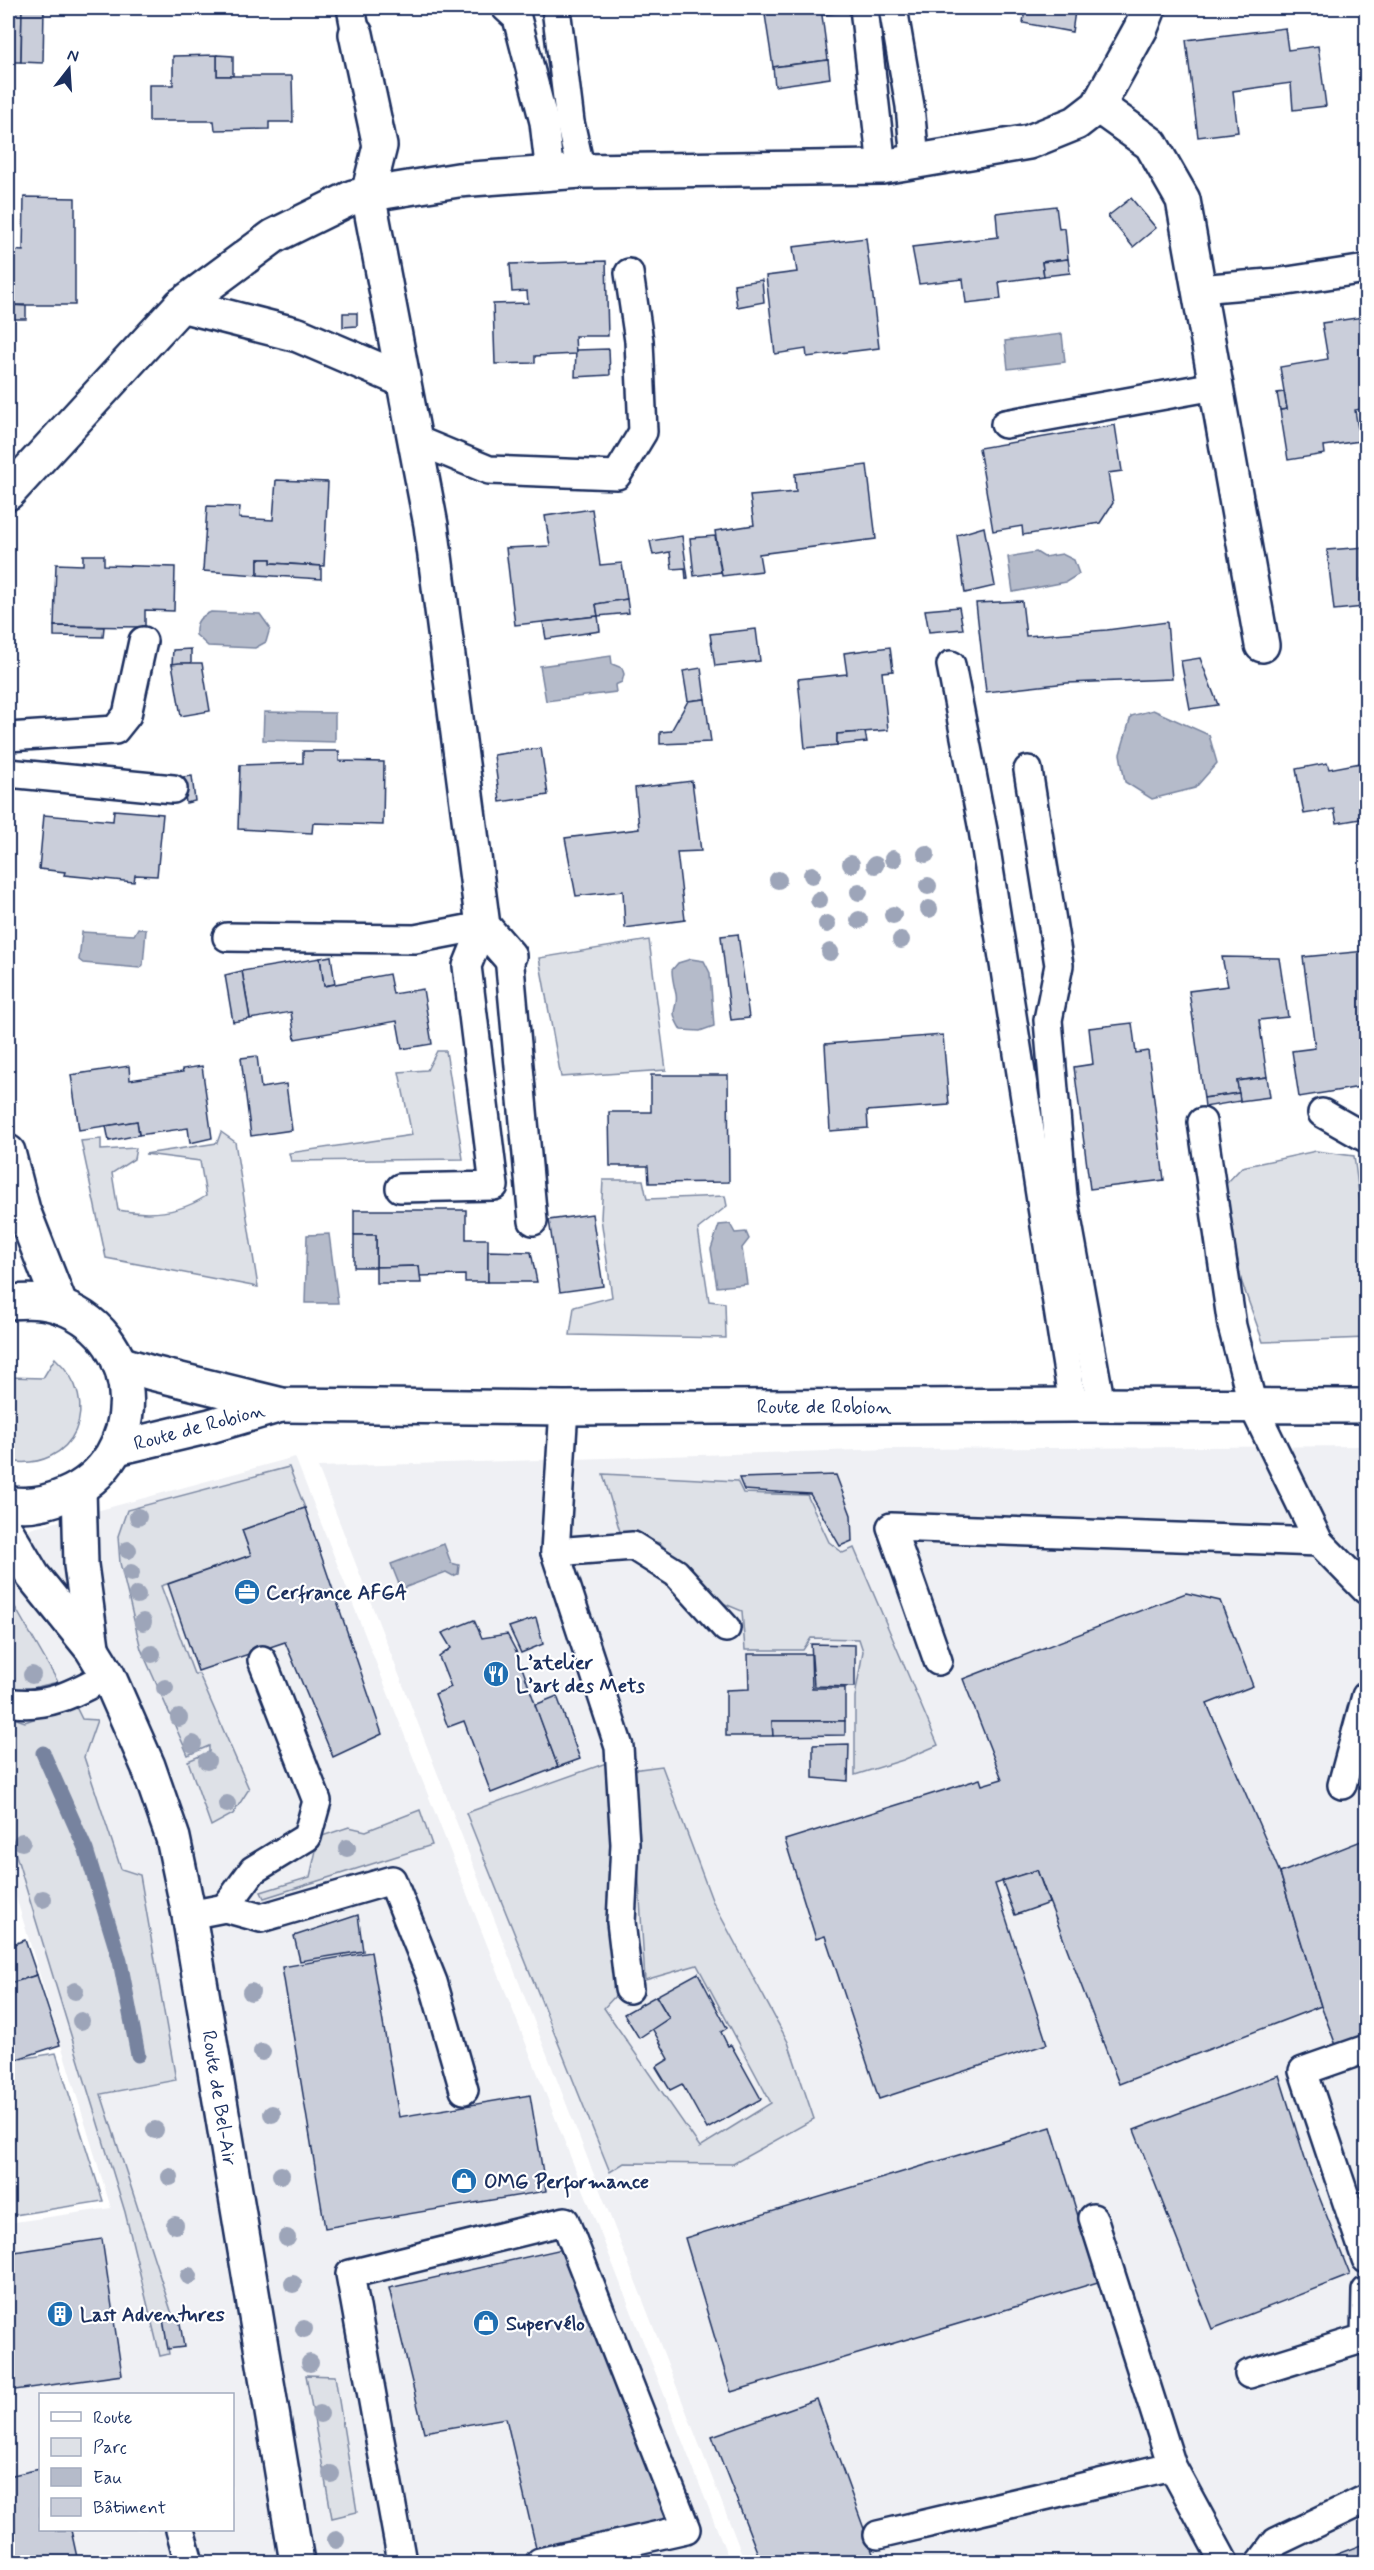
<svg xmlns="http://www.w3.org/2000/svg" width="1374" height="2570" font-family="Mynerve,sans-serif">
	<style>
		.built { fill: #eff0f4; fill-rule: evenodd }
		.green { fill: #dee1e7; stroke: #7c88a2; stroke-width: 1.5 }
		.water { fill: #b5bbca; stroke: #77839f; stroke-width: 1.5 }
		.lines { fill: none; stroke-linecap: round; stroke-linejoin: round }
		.stream { stroke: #77839f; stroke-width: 15 }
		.building { fill: #caceda; stroke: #1b2f5e; stroke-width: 1.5 }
		.lane-casing { stroke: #1b2f5e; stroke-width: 32 }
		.street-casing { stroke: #1b2f5e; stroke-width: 38 }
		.secondary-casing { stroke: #1b2f5e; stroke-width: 38 }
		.lane { stroke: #fff; stroke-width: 27 }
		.street { stroke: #fff; stroke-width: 33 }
		.secondary { stroke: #fff; stroke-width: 33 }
		.tree { fill: #9da5b9 }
		.labels { text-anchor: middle; stroke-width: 4.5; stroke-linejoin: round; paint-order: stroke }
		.street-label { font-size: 20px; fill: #1b2f5e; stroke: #fff }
		.poi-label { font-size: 20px; font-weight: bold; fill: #1b2f5e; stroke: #fff; text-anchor: start }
	</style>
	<rect width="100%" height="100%" fill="#fff"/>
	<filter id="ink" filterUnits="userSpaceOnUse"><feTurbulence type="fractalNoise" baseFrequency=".0167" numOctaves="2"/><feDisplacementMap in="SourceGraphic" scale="12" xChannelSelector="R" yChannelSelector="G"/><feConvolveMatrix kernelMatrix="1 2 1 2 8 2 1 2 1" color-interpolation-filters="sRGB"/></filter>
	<g filter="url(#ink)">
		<g class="built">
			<polygon points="1366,1446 1366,2562 745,2562 318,1467 891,1449"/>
			<path d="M295 1457 730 2562H8V2223L111 2208 8 1871V1535ZM40 2394H232V2530H40Z"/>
		</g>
		<g class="green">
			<polygon points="649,940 666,1070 561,1077 539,958"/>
			<polygon points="437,1051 446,1051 463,1159 291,1161 289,1153 412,1135 399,1072 427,1070"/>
			<path d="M221 1132 235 1142 258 1287 106 1258 81 1141 101 1139V1150L136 1148 134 1159 112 1173 118 1210C149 1216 179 1214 206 1196L200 1161 145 1154 217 1143Z"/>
			<polygon points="1316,1151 1354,1156 1366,1247 1366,1338 1263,1342 1241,1280 1225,1185 1242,1167"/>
			<polygon points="603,1180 643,1180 647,1199 725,1196 727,1206 698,1229 709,1301 725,1303 726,1338 570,1335 574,1307 612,1297 601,1218"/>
			<path d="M55 1358C105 1403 75 1473 8 1461V1377L43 1378Z"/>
			<polygon points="289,1467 305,1508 242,1530 251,1555 161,1586 194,1674 199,1674 249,1789 233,1814 211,1826 188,1761 209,1752 209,1746 188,1755 141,1649 120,1563 118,1536 127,1510"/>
			<polygon points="603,1474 737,1481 743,1493 807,1495 829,1542 843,1553 854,1548 938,1745 903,1760 855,1775 855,1697 863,1651 859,1639 811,1638 803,1650 745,1650 742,1611 713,1599 660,1543 621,1535"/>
			<polygon points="8,1595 58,1682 15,1692 8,1686"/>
			<polygon points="68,1707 76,1707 82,1719 97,1720 84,1757 121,1869 140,1875 176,2080 101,2094 172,2314 163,2319 169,2354 160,2356 125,2212 8,1829 8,1716 25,1722"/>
			<polygon points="609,1762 616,1847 616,1995 604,2008 700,2147 771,2103 697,1965 645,1980 632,1770 662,1766 712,1900 788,2042 814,2119 733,2164 624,2163 610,2172 466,1813"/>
			<polygon points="420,1810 432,1845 264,1898 261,1892 310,1877 319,1837 349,1827 366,1831"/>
			<polygon points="56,2053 103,2201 8,2216 8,2061"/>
			<polygon points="306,2375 335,2376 357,2512 332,2518"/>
		</g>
		<g class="water">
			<polygon points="1062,334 1065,362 1008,369 1005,341"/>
			<polygon points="1036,552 1044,557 1062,554 1074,560 1079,574 1066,582 1013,592 1008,557"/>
			<path d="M211 612 260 614 270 628 266 642 255 648 208 646 196 635C195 622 199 617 211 612Z"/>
			<polygon points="611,656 612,664 622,668 624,674 622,682 615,685 616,692 546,701 540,666"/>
			<polygon points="1153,710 1209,735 1217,763 1195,788 1152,799 1125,782 1120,754 1131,716"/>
			<polygon points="264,712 335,713 335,742 263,740"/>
			<polygon points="138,928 146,930 143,965 140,968 83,963 79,960 82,932 134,935"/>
			<path d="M691 959 704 961 710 973 714 1026 700 1031 681 1030C667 1008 679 1010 676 994 674 985 672 979 672 970L678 963Z"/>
			<polygon points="730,1224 735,1233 746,1232 749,1239 742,1248 747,1284 717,1287 711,1249 719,1225"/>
			<polygon points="329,1234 338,1303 305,1303 307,1235"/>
			<polygon points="444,1544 451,1563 459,1565 458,1574 453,1576 446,1572 401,1589 391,1564"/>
		</g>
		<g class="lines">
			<polyline class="stream" points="43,1753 86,1850 120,1961 138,2055"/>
		</g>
		<g class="building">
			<polygon points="8,8 22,8 21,62 8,62"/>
			<polygon points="22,8 44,8 43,63 21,62"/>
			<polygon points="764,8 821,8 828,60 773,67"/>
			<polygon points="821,8 843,8 844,12 822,15"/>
			<polygon points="1025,8 1058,8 1075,11 1072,32 1023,23"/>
			<polygon points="1058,8 1077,8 1075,11"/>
			<polygon points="1285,28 1288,50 1318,46 1326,106 1293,110 1291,83 1233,91 1238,132 1198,137 1186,40"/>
			<polygon points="217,55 233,56 233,76 217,76"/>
			<polygon points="217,55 217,76 292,76 293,122 269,122 269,129 215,130 214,121 149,121 149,85 173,85 173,56"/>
			<polygon points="828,60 830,78 775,86 773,67"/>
			<polygon points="24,197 75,198 75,305 8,305 8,250 23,251"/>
			<polygon points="1131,198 1156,228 1133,247 1108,216"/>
			<polygon points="1056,206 1059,229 1065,228 1068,259 1042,262 1044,276 999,282 1001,299 966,303 963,279 919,284 912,247 998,237 996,213"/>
			<polygon points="866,238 879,348 807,357 806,349 775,354 766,276 797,272 793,247"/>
			<polygon points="1068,259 1070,273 1044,276 1042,262"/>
			<polygon points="606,261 608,336 575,336 576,354 535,356 535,363 495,364 493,304 528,303 527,291 512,292 510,264"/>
			<polygon points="762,280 764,302 737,307 734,284"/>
			<polygon points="8,305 26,306 26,319 8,319"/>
			<polygon points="343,313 357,313 357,326 343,327"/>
			<polygon points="1363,317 1366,337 1366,408 1355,410 1360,441 1324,446 1325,454 1288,460 1280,410 1287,409 1280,367 1328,359 1322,323"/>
			<polygon points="609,349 610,375 575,377 576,350"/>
			<polygon points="1284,392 1287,409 1280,410 1277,393"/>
			<polygon points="1115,425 1122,471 1108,473 1113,503 1100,523 1023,535 1022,526 993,531 979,448"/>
			<polygon points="867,465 876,539 759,554 762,571 722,576 715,531 754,525 750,496 796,492 795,474"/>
			<polygon points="276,480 328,482 324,566 271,563 271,559 258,559 258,575 203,571 207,506 240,507 239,518 273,520"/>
			<polygon points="592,509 600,565 622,563 627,599 596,604 598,616 515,625 506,548 550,546 545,516"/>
			<polygon points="984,527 995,586 965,593 957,535"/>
			<polygon points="682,536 688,578 686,579 685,568 672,569 670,552 653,555 650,541"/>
			<polygon points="715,536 721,572 694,576 690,538"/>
			<polygon points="1366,547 1366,579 1362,579 1364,607 1334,610 1327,550"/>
			<polygon points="83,555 104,555 104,565 175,567 174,611 145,610 145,627 54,626 56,564 83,565"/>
			<polygon points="258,559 271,559 271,563 321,566 321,579 258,575"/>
			<polygon points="1362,579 1366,579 1365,616 1364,607"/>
			<polygon points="627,599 629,613 598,616 596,604"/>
			<polygon points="1022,601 1026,636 1107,630 1167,622 1172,679 1067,683 986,692 976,603"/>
			<polygon points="959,607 963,629 929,632 925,610"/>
			<polygon points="598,616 600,631 546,639 543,622"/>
			<polygon points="54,626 104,627 103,637 54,636"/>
			<polygon points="756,629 760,661 715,666 710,634"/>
			<polygon points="890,647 893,671 882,672 888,730 837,734 837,745 805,748 798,679 847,674 844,653"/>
			<polygon points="191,649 191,663 172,664 173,650"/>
			<polygon points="1200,658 1218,705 1190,709 1181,661"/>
			<polygon points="179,663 202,663 210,711 181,716 172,664"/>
			<polygon points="701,668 705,699 688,701 683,671"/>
			<polygon points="705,699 711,742 660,744 660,732 671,731 688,701"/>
			<polygon points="865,732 867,742 837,745 837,734"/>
			<polygon points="541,748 548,795 500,802 494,755"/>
			<polygon points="303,751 339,751 339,761 384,762 383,825 313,823 312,833 238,829 240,765 303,763"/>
			<polygon points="1366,762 1366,818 1337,823 1334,809 1304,814 1296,769 1327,763 1329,769"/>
			<polygon points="192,776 195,801 186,803 183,777"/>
			<polygon points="692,781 701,851 677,852 685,920 625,928 623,891 576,896 565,838 639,829 635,788"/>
			<polygon points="114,810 163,814 157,876 135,875 134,882 64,875 65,872 39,869 44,815 113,821"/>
			<polygon points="738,934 749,1018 731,1020 721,936"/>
			<polygon points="1366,951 1366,1086 1299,1097 1292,1051 1315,1048 1303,957"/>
			<polygon points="331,956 335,984 324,986 320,958"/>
			<polygon points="1222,957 1279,958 1288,1017 1259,1020 1267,1077 1237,1081 1239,1093 1204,1098 1189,991 1228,986"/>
			<polygon points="320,958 324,986 389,974 393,994 423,989 432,1044 402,1049 397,1021 295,1039 291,1012 250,1019 242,971"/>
			<polygon points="242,971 250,1019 233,1022 225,975"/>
			<polygon points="1132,1023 1136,1053 1148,1051 1164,1180 1090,1189 1074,1067 1093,1064 1089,1028"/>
			<polygon points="943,1035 949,1105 867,1111 868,1128 830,1131 825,1044"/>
			<polygon points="257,1056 261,1088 286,1084 292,1130 251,1136 241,1058"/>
			<polygon points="129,1066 130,1080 183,1072 182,1069 202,1066 212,1138 190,1143 188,1128 139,1135 137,1121 79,1130 71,1075"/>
			<polygon points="651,1075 728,1075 729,1182 649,1183 648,1166 610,1166 609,1112 651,1112"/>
			<polygon points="1267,1077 1270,1097 1240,1101 1237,1081"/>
			<polygon points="1239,1093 1240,1101 1205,1107 1204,1098"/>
			<polygon points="137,1121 139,1135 109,1141 106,1126"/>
			<polygon points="354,1210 466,1210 466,1239 488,1239 488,1282 465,1282 465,1275 419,1276 419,1266 376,1267 376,1235 354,1235"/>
			<polygon points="592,1214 603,1286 560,1292 549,1220"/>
			<rect x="354" y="1235" width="22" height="32"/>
			<polygon points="488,1251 531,1252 537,1282 488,1282"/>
			<polygon points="419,1266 421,1283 376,1283 376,1267"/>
			<polygon points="836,1475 851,1515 852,1541 840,1546 810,1494 744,1490 739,1478"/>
			<polygon points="305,1508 382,1734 333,1757 285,1642 198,1671 168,1584 251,1555 242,1530"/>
			<polygon points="1186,1593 1220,1601 1253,1686 1207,1704 1280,1873 1321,2006 1119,2084 1037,1870 995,1884 1047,2044 879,2099 825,1936 816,1939 785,1840 980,1779 982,1785 1002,1779 963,1679"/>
			<polygon points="536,1618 543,1644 521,1653 509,1627"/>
			<polygon points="474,1620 482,1638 507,1634 516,1651 558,1767 491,1793 464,1721 448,1727 435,1694 451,1687 439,1657 451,1648 442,1633"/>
			<polygon points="811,1644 855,1645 855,1687 814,1686"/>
			<polygon points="748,1654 811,1654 812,1688 845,1688 845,1721 772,1721 773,1736 726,1736 726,1690 749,1689"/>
			<polygon points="557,1696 580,1759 558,1767 535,1705"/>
			<polygon points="772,1721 845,1721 845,1735 773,1736"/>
			<polygon points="849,1744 848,1781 813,1778 813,1745"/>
			<polygon points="1366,1839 1366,2042 1339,2053 1321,2006 1280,1873"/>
			<polygon points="1037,1870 1049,1903 1015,1915 1002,1881"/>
			<polygon points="358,1915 363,1951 300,1961 294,1936"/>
			<polygon points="25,1940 37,1975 8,1984 8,1946"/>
			<polygon points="371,1952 399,2117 530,2095 546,2191 325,2228 282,1967"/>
			<polygon points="698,1973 727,2028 721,2032 728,2046 731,2045 761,2099 707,2129 682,2084 670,2090 656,2067 669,2059 652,2028 669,2018 656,1996"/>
			<polygon points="37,1975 60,2045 11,2061 8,2052 8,1984"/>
			<polygon points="656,1996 669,2018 639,2038 624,2014"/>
			<polygon points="1279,2075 1309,2171 1350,2275 1212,2329 1134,2130"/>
			<polygon points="1051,2127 1098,2282 731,2392 685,2238"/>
			<polygon points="102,2239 122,2375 8,2391 8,2253"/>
			<polygon points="562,2249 667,2519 538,2556 506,2418 424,2432 389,2288"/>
			<polygon points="179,2317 184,2347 168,2349 163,2319"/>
			<polygon points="817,2399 876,2562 761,2562 712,2436"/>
			<polygon points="40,2469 40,2530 71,2530 78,2562 8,2562 8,2476"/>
			<polygon points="1366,2543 1366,2562 1338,2562 1335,2555"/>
		</g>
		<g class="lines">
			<g class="lane-casing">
				<g id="lane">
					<polyline points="351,8 356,34"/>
					<polyline points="506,8 517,18 544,122 550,174"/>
					<polyline points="556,8 570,122 581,171"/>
					<polyline points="864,8 882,167"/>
					<polyline points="893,8 910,106 915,160"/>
					<polyline points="1199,289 1281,282 1366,269"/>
					<polyline points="1005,424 1215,386"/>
					<polyline points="414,439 489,470 617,475 643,432 639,341 629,273"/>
					<polyline points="951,665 983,830 1073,1405"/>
					<polyline points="8,737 115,730 127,715 143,641"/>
					<polyline points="1028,770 1059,965 1048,1020 1063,1196 1101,1405"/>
					<polyline points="8,773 173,789"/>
					<polyline points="227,937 415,939 483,926"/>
					<polyline points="509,956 533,1221"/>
					<polyline points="1322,1113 1366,1138"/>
					<polyline points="400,1188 494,1186 467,966 483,926"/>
					<polyline points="564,1408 555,1552 619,1747 625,1844 621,1922 629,1989"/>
					<polyline points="1319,1542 1366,1590"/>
					<polyline points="555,1552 633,1546 676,1573 726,1628"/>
					<polyline points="938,1661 891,1527 1319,1542 1253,1406 1232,1326 1202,1122"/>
					<path d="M8 1702C46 1709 75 1693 108 1675"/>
					<polyline points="1342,1785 1366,1696"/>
					<polyline points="225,1908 253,1870 307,1837 317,1801 262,1660"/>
					<polyline points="189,1915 225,1908 261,1918 392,1880 433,1982 464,2090"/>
					<polyline points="1366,2049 1303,2071 1366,2259"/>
					<polyline points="1093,2218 1172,2466"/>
					<polyline points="1249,2374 1365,2338 1366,2291"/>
					<polyline points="180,2530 189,2562"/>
					<polyline points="878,2535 1172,2466 1224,2562"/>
					<polyline points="402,2562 350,2274 565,2221 686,2529 540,2562"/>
					<polyline points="1261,2562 1276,2542 1366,2499"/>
				</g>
			</g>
			<g class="street-casing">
				<g id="street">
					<polyline points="356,34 380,146 368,194 431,525 483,926 509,956"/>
					<polyline points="1098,106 1151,144 1183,200 1262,645"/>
					<polyline points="181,305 298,335 403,380"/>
					<polyline points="8,493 181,305 274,236 353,197 458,180 581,171 882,167 1029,142 1076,123 1098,106 1141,28 1149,8"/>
					<polyline points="8,1152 23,1210 61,1307"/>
					<polyline points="79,1489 81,1565 92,1647"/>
					<polyline points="8,1534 33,1576 92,1649 108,1675 148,1766 173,1838 189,1915 297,2562"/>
				</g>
			</g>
			<g class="secondary-casing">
				<g id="secondary">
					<path d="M8 1302C26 1301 44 1300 62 1307 147 1339 148 1460 65 1495 47 1503 27 1507 8 1503"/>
					<polyline points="119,1363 152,1373 282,1405 564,1408 1073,1405 1366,1406"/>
					<polyline points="117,1448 210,1426 281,1405"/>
				</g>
			</g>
			<use href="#lane" class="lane"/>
			<use href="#street" class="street"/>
			<use href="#secondary" class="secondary"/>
		</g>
		<g class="tree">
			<circle cx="926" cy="854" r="9"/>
			<circle cx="893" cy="859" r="9"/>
			<circle cx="851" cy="864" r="9"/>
			<circle cx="875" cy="865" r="9"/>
			<circle cx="812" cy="875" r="9"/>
			<circle cx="778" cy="880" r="9"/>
			<circle cx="928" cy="886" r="9"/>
			<circle cx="859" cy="892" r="9"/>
			<circle cx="819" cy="900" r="9"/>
			<circle cx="929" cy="909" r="9"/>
			<circle cx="893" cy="915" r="9"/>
			<circle cx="859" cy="920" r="9"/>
			<circle cx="827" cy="924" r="9"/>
			<circle cx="901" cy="940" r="9"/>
			<circle cx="830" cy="952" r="9"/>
			<circle cx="138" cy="1517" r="9"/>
			<circle cx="128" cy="1550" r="9"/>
			<circle cx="131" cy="1573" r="9"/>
			<circle cx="137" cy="1595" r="9"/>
			<circle cx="143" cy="1622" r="9"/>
			<circle cx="152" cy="1654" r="9"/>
			<circle cx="32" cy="1675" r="9"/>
			<circle cx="165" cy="1688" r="9"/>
			<circle cx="179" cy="1718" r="9"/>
			<circle cx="193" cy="1744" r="9"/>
			<circle cx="207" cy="1761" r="9"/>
			<circle cx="227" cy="1804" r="9"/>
			<circle cx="22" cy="1842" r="9"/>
			<circle cx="347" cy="1848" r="9"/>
			<circle cx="43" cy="1899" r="9"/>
			<circle cx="75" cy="1991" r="9"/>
			<circle cx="251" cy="1992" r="9"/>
			<circle cx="81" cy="2021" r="9"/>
			<circle cx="262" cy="2052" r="9"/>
			<circle cx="272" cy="2114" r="9"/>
			<circle cx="155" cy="2130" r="9"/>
			<circle cx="281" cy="2175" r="9"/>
			<circle cx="170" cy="2177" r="9"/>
			<circle cx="175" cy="2225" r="9"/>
			<circle cx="287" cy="2238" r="9"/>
			<circle cx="189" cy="2276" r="9"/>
			<circle cx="293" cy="2284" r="9"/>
			<circle cx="304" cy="2329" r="9"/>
			<circle cx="310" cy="2363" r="9"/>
			<circle cx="320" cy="2414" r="9"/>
			<circle cx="331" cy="2474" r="9"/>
			<circle cx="336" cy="2540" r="9"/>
		</g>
	</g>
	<defs>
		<g id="office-disc" transform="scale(1.35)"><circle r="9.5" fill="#1f6fb2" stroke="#fff"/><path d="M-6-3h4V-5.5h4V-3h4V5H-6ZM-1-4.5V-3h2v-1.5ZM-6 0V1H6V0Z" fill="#fff"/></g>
		<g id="restaurant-disc" transform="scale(1.35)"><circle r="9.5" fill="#1f6fb2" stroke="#fff"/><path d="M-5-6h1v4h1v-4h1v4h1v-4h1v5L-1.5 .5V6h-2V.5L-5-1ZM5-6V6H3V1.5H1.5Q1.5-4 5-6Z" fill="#fff"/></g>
		<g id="shop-disc" transform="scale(1.35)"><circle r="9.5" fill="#1f6fb2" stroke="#fff"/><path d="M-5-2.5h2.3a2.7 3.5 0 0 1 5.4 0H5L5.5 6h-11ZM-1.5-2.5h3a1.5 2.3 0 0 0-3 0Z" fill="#fff"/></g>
		<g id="building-disc" transform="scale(1.35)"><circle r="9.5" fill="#1f6fb2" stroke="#fff"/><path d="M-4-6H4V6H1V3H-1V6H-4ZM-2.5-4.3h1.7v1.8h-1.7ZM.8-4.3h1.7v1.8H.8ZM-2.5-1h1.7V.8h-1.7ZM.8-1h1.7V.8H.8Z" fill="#fff"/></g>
	</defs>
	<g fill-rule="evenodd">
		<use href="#office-disc" x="247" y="1592"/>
		<use href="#restaurant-disc" x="496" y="1674"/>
		<use href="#shop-disc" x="464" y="2181"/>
		<use href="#building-disc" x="60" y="2314"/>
		<use href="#shop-disc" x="486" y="2323"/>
	</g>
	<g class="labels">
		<g class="street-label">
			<text x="824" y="1413">Route de Robion</text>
			<text transform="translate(199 1426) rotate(-15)" y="7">Route de Robion</text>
			<text transform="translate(220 2098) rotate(81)" y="7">Route de Bel-Air</text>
		</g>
		<g class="poi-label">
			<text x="266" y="1599">Cerfrance AFGA</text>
			<text x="516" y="1669">L’atelier<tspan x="516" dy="23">L’art des Mets</tspan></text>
			<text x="484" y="2188">OMG Performance</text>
			<text x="80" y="2321">Last Adventures</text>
			<text x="506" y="2330">Supervélo</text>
		</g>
	</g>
	<rect width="1374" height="2570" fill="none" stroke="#fff" stroke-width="30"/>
	<rect x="15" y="15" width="1344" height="2540" fill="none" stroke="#1b2f5e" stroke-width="2" filter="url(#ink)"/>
	<rect x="39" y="2393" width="195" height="138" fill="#ffffff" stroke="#a4acbf" stroke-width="1.5"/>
	<rect x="51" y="2412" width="30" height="9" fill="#ffffff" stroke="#a4acbf" stroke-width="1.5"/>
	<text x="93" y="2423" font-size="18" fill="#1b2f5e">Route</text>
	<rect x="51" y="2438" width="30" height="18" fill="#dee1e7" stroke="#a4acbf" stroke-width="1.5"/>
	<text x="93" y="2453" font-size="18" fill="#1b2f5e">Parc</text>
	<rect x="51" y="2468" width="30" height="18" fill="#b5bbca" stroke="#a4acbf" stroke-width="1.5"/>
	<text x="93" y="2483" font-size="18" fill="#1b2f5e">Eau</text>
	<rect x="51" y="2498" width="30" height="18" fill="#caceda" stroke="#a4acbf" stroke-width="1.5"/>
	<text x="93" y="2513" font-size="18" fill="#1b2f5e">Bâtiment</text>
	<g transform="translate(69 69) rotate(17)" stroke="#ffffff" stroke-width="4.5" paint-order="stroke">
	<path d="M0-4.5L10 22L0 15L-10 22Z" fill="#1b2f5e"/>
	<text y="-9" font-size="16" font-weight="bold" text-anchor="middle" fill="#1b2f5e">N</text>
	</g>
</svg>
